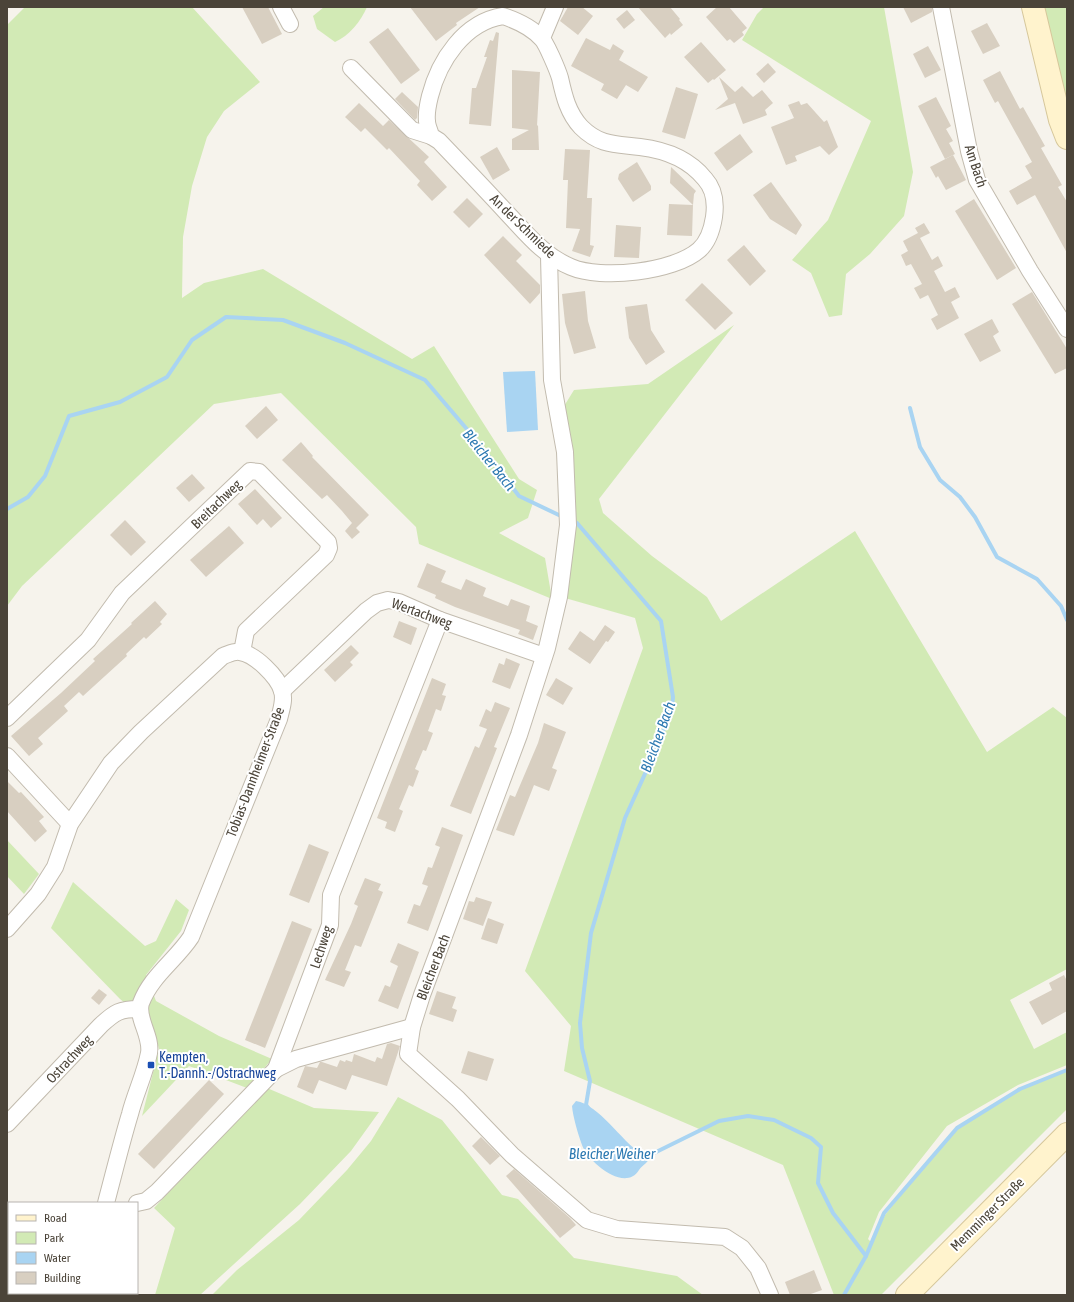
<svg xmlns="http://www.w3.org/2000/svg" width="1074" height="1302" font-family="'Asap Condensed',sans-serif">
	<style>
		.green { fill: #d2eab5 }
		.water { fill: #a9d4f2 }
		.lines { fill: none; stroke-linecap: round; stroke-linejoin: round }
		.stream { stroke: #a9d4f2; stroke-width: 4 }
		.building { fill: #d8cfc1 }
		.street-casing { stroke: #c2bbae; stroke-width: 18 }
		.secondary-casing { stroke: #d6c79b; stroke-width: 24 }
		.street { stroke: #fff; stroke-width: 16 }
		.secondary { stroke: #fff3cd; stroke-width: 22 }
		.transit-dot { fill: #1a4fb4; stroke: #fff; stroke-width: 1.5 }
		.labels { text-anchor: middle; stroke-width: 4; stroke-linejoin: round; paint-order: stroke }
		.street-label { font-size: 14px; fill: #4b4439; stroke: #fff }
		.transit-label { font-size: 14px; fill: #164399; stroke: #fff; text-anchor: start }
		.water-label { font-size: 15px; font-style: italic; fill: #2e7ab2; stroke: #fff }
	</style>
	<rect width="100%" height="100%" fill="#f6f3ec"/>
	<g class="green">
		<polygon points="25,7 192,7 260,82 224,111 207,137 192,186 183,237 182,298 204,283 263,269 412,359 434,346 519,479 537,490 528,518 499,533 545,558 552,599 419,544 416,527 281,393 214,404 22,586 7,606 7,25"/>
		<path d="M324 7H367C361 21 349 36 335 42L317 29 313 16Z"/>
		<polygon points="764,7 884,7 913,172 904,216 870,254 846,274 842,315 829,317 811,273 792,260 828,220 871,121 742,40 757,14"/>
		<polygon points="1041,7 1067,7 1067,115"/>
		<polygon points="734,325 599,499 603,513 652,556 707,597 721,621 855,531 987,752 1053,707 1067,718 1067,969 1010,1000 1034,1049 1067,1032 1067,1065 1018,1085 947,1126 879,1212 868,1239 872,1243 885,1215 952,1132 1020,1089 1067,1069 1067,1109 881,1295 834,1295 783,1165 564,1071 571,1026 525,971 643,648 635,618 565,598 561,411 574,390 648,384"/>
		<polygon points="7,840 39,874 24,894 7,876"/>
		<polygon points="73,882 145,946 156,941 176,899 189,910 181,931 146,975 156,1001 219,1036 272,1059 247,1088 189,1066 142,1116 159,1049 153,1026 120,999 51,928"/>
		<polygon points="267,1088 314,1108 379,1112 351,1151 300,1204 200,1295 155,1295 175,1228 154,1208"/>
		<polygon points="398,1097 442,1120 502,1195 518,1199 574,1258 677,1276 703,1295 212,1295 237,1270 299,1220 347,1170 371,1141"/>
	</g>
	<g class="water">
		<polygon points="535,371 538,430 507,432 503,372"/>
		<path d="M576 1101C599 1105 621 1140 641 1154L648 1152 650 1156C648 1164 643 1164 639 1170 625 1193 588 1162 582 1145 578 1134 573 1117 572 1106Z"/>
	</g>
	<g class="lines">
		<g class="stream">
			<polyline points="910,408 920,447 940,480 960,497 975,517 997,557 1037,579 1061,606 1067,620"/>
			<polyline points="7,509 28,497 45,476 69,416 120,402 167,377 192,340 226,317 283,320 345,343 425,380 477,441 519,496 563,517"/>
			<polyline points="571,520 577,523 661,621 673,697 672,707 658,745 625,818 591,933 580,1023 582,1048 590,1081 586,1105 589,1109"/>
			<polyline points="646,1157 719,1121 748,1116 774,1120 811,1138 821,1147 818,1183 833,1213 866,1256 844,1295"/>
			<polyline points="866,1256 884,1213 957,1128 1020,1089 1067,1070"/>
		</g>
	</g>
	<g class="building">
		<polygon points="242,7 268,7 282,34 262,44"/>
		<polygon points="410,7 480,7 456,23 457,25 436,41"/>
		<polygon points="568,7 582,7 593,16 578,35 560,21"/>
		<polygon points="638,7 670,7 680,19 679,20 683,25 671,35 670,33 665,38"/>
		<polygon points="717,7 729,7 747,28 742,32 744,35 734,43 730,39 727,41 706,17"/>
		<polygon points="903,7 932,7 932,12 911,23"/>
		<polygon points="627,10 635,20 624,29 616,19"/>
		<polygon points="987,23 1000,46 983,54 971,31"/>
		<polygon points="388,28 420,70 401,84 369,42"/>
		<polygon points="496,32 499,33 491,126 469,124 472,88 476,88 487,57 484,57 490,40 493,41"/>
		<polygon points="586,38 610,50 613,44 624,51 619,60 648,77 638,92 626,85 617,99 601,90 604,84 571,66"/>
		<polygon points="701,42 726,70 714,80 713,79 708,83 684,57"/>
		<polygon points="928,46 941,70 925,78 913,54"/>
		<polygon points="768,63 776,72 764,83 756,74"/>
		<polygon points="512,70 540,72 537,126 538,125 539,150 512,150 512,139 529,130 512,128"/>
		<polygon points="1000,71 1020,109 1023,107 1045,146 1041,148 1062,185 1058,187 1067,202 1067,253 1035,195 1017,205 1009,191 1032,178 1025,166 1032,162 998,101 995,103 983,80"/>
		<polygon points="719,77 735,92 742,86 753,97 762,90 773,103 765,110 767,115 743,124 735,103 715,110 728,99"/>
		<polygon points="676,87 698,94 685,139 662,132"/>
		<polygon points="402,92 418,107 417,118 415,120 395,99"/>
		<polygon points="936,97 951,126 946,129 953,141 949,143 955,154 945,159 918,106"/>
		<polygon points="799,101 801,105 807,103 824,122 827,120 838,147 829,155 820,146 795,156 797,161 786,165 771,127 794,118 788,105"/>
		<polygon points="359,103 383,126 389,120 429,157 424,162 447,187 432,201 417,185 420,181 389,148 387,150 365,128 361,132 345,117"/>
		<polygon points="740,134 753,152 727,171 714,153"/>
		<polygon points="497,147 510,170 493,180 480,157"/>
		<polygon points="565,149 590,150 587,198 592,198 590,245 594,246 590,257 572,251 580,229 566,228 568,180 563,180"/>
		<polygon points="953,155 966,180 946,190 938,176 936,178 930,167"/>
		<polygon points="637,162 651,186 651,190 633,202 618,179 619,174"/>
		<polygon points="671,167 696,191 694,194 693,205 670,183"/>
		<polygon points="771,182 802,225 796,235 770,219 753,195"/>
		<polygon points="467,198 483,214 469,228 453,212"/>
		<polygon points="974,199 1016,268 997,280 955,211"/>
		<polygon points="669,204 693,205 692,236 667,235"/>
		<polygon points="924,223 930,233 920,238 932,260 938,256 943,266 934,271 945,292 955,287 960,297 951,302 959,318 937,330 931,319 938,315 928,295 920,299 914,288 922,284 911,264 906,266 901,255 908,251 903,241 918,233 915,228"/>
		<polygon points="616,225 641,227 639,258 614,257"/>
		<polygon points="503,236 522,255 516,261 540,285 540,293 530,304 484,255"/>
		<polygon points="744,245 766,271 750,286 727,260"/>
		<polygon points="702,283 733,313 715,330 685,300"/>
		<polygon points="585,291 588,321 596,348 574,354 565,323 562,294"/>
		<polygon points="1032,292 1067,349 1067,368 1055,374 1012,304"/>
		<polygon points="647,304 651,330 665,352 646,365 629,338 625,307"/>
		<polygon points="992,319 999,332 993,336 1001,351 980,362 964,334"/>
		<polygon points="266,406 278,420 257,439 245,426"/>
		<polygon points="301,442 313,456 312,457 369,515 356,528 360,532 352,539 345,531 352,523 342,511 327,495 322,499 282,460"/>
		<polygon points="192,474 205,488 189,502 176,488"/>
		<polygon points="255,489 282,518 271,528 263,519 257,525 238,504"/>
		<polygon points="125,520 146,542 131,556 110,535"/>
		<polygon points="229,526 244,543 206,577 190,560"/>
		<polygon points="427,563 446,571 441,582 461,590 466,579 486,588 483,596 508,606 511,599 530,606 526,621 538,626 533,640 518,634 520,630 455,607 435,598 436,595 417,587"/>
		<polygon points="155,601 167,614 160,622 162,624 146,639 144,637 126,654 127,656 83,696 79,692 64,706 68,711 38,738 43,744 29,756 11,736 61,693 95,661 93,659 132,624 131,623"/>
		<polygon points="399,621 417,628 411,645 393,637"/>
		<polygon points="605,625 615,632 608,642 606,641 590,664 568,649 580,631 594,641"/>
		<polygon points="351,645 359,653 350,662 353,665 335,682 324,670"/>
		<polygon points="506,658 520,664 510,689 492,682 499,663 504,665"/>
		<polygon points="432,678 446,684 442,695 446,696 441,711 436,709 428,731 433,733 426,751 423,750 415,769 419,771 413,787 409,785 399,809 403,811 395,832 385,828 387,822 377,818"/>
		<polygon points="556,678 573,688 563,705 546,695"/>
		<polygon points="495,702 510,708 494,747 497,748 471,814 450,806 475,746 479,748 487,729 479,726 486,709 491,712"/>
		<polygon points="544,723 566,732 552,768 557,770 549,791 534,785 514,836 496,830 510,795 515,797 538,743"/>
		<polygon points="7,781 19,793 21,792 44,817 39,821 47,831 35,842 7,811"/>
		<polygon points="442,827 463,835 428,931 407,923 414,904 420,906 428,886 422,884 428,867 432,868 440,847 435,845"/>
		<polygon points="309,844 329,852 309,903 289,895"/>
		<polygon points="365,878 381,884 378,890 383,892 361,947 355,945 345,970 351,972 344,987 325,980 351,924 358,906 354,904"/>
		<polygon points="476,897 492,902 483,926 463,919 469,901 474,902"/>
		<polygon points="488,918 504,924 497,944 481,939"/>
		<polygon points="292,921 312,929 265,1048 245,1040"/>
		<polygon points="398,943 419,952 398,1009 378,1001 385,985 390,987 398,966 390,962"/>
		<polygon points="1064,975 1067,981 1067,1011 1042,1025 1029,1002 1052,990 1049,983"/>
		<polygon points="99,989 107,995 99,1005 91,998"/>
		<polygon points="437,991 456,997 452,1008 457,1010 453,1022 429,1014"/>
		<polygon points="391,1043 400,1046 387,1086 352,1075 346,1090 319,1080 313,1094 297,1087 305,1066 317,1068 320,1062 322,1062 337,1067 340,1060 345,1062 346,1060 352,1062 354,1054 375,1062 377,1057 382,1059 387,1044"/>
		<polygon points="468,1051 494,1059 487,1081 461,1073"/>
		<polygon points="209,1080 224,1094 154,1169 138,1154"/>
		<polygon points="481,1137 500,1156 490,1165 472,1146"/>
		<polygon points="514,1169 570,1218 576,1225 560,1238 506,1176"/>
		<polygon points="814,1270 822,1290 808,1295 790,1295 785,1282"/>
	</g>
	<g class="lines">
		<g class="street-casing">
			<g id="street">
				<polyline points="281,7 290,24"/>
				<polyline points="941,7 969,151 977,180 1030,271 1067,329"/>
				<path d="M503 16C515 20 532 28 541 38 546 42 558 71 560 78 564 96 568 113 581 127 600 146 616 144 640 147 665 150 689 159 705 179 715 190 716 203 714 217 712 230 708 242 699 250 674 272 601 280 571 267 544 256 527 234 507 213 485 189 462 165 439 141L431 136C430 131 427 126 427 121 426 113 428 104 430 96 439 61 464 22 503 16Z"/>
				<polyline points="542,38 555,7"/>
				<polyline points="351,68 412,130 431,136"/>
				<polyline points="549,256 552,380 565,452 567,501 568,525 559,597 547,648 519,735 422,995 412,1027 408,1054 458,1099 512,1155 587,1220 617,1229 725,1237 742,1248 758,1268 770,1295"/>
				<polyline points="282,691 366,611 377,603 388,600 399,602 440,620 544,656"/>
				<polyline points="7,718 88,640 122,593 250,471 259,472 328,542 329,548 326,555 246,631 242,652"/>
				<polyline points="7,756 70,824"/>
				<path d="M7 929 38 894 55 867 70 824 111 763 141 732 223 656C229 654 234 651 240 652 255 654 278 677 282 691 285 700 281 710 279 719L191 937C176 960 151 976 141 1003 136 1018 152 1036 149 1053 145 1074 135 1094 130 1114 121 1144 114 1173 106 1203"/>
				<polyline points="276,1069 296,1059 412,1027"/>
				<path d="M7 1124 101 1025C115 1012 120 1009 139 1009"/>
				<polyline points="137,1203 146,1201 157,1192 276,1069 330,925 331,895 440,620"/>
				<polyline points="76,1293 83,1295"/>
				<polyline points="40,1295 41,1293"/>
			</g>
		</g>
		<g class="secondary-casing">
			<g id="secondary">
				<polyline points="1033,7 1060,120 1067,138"/>
				<polyline points="907,1295 1067,1134"/>
			</g>
		</g>
		<use href="#street" class="street"/>
		<use href="#secondary" class="secondary"/>
	</g>
	<rect class="transit-dot" x="147" y="1061" width="8" height="8" rx="2"/>
	<g class="labels">
		<g class="street-label">
			<text transform="translate(976 166) rotate(72)" y="5">Am Bach</text>
			<text transform="translate(523 226) rotate(44)" y="5">An der Schmiede</text>
			<text transform="translate(216 504) rotate(-44)" y="5">Breitachweg</text>
			<text transform="translate(422 613) rotate(20)" y="5">Wertachweg</text>
			<text transform="translate(255 772) rotate(-69)" y="5">Tobias-Dannheimer-Straße</text>
			<text transform="translate(321 947) rotate(-72)" y="5">Lechweg</text>
			<text transform="translate(433 967) rotate(-69)" y="5">Bleicher Bach</text>
			<text transform="translate(69 1059) rotate(-47)" y="5">Ostrachweg</text>
			<text transform="translate(987 1214) rotate(-45)" y="5">Memminger Straße</text>
		</g>
		<g class="transit-label">
			<text x="159" y="1062">Kempten,<tspan x="159" dy="16">T.-Dannh.-/Ostrachweg</tspan></text>
		</g>
		<g class="water-label">
			<text transform="translate(489 460) rotate(51)" y="5">Bleicher Bach</text>
			<text transform="translate(658 737) rotate(-70)" y="5">Bleicher Bach</text>
			<text x="612" y="1159">Bleicher Weiher</text>
		</g>
	</g>
	<rect width="1074" height="1302" fill="none" stroke="#4b4439" stroke-width="16"/>
	<rect x="8" y="1202" width="130" height="92" fill="#ffffff" stroke="#b7b4b0"/>
	<rect x="16" y="1215" width="20" height="6" fill="#fff3cd" stroke="#b7b4b0"/>
	<text x="44" y="1222" font-size="12" fill="#4b4439">Road</text>
	<rect x="16" y="1232" width="20" height="12" fill="#d2eab5" stroke="#b7b4b0"/>
	<text x="44" y="1242" font-size="12" fill="#4b4439">Park</text>
	<rect x="16" y="1252" width="20" height="12" fill="#a9d4f2" stroke="#b7b4b0"/>
	<text x="44" y="1262" font-size="12" fill="#4b4439">Water</text>
	<rect x="16" y="1272" width="20" height="12" fill="#d8cfc1" stroke="#b7b4b0"/>
	<text x="44" y="1282" font-size="12" fill="#4b4439">Building</text>
</svg>
